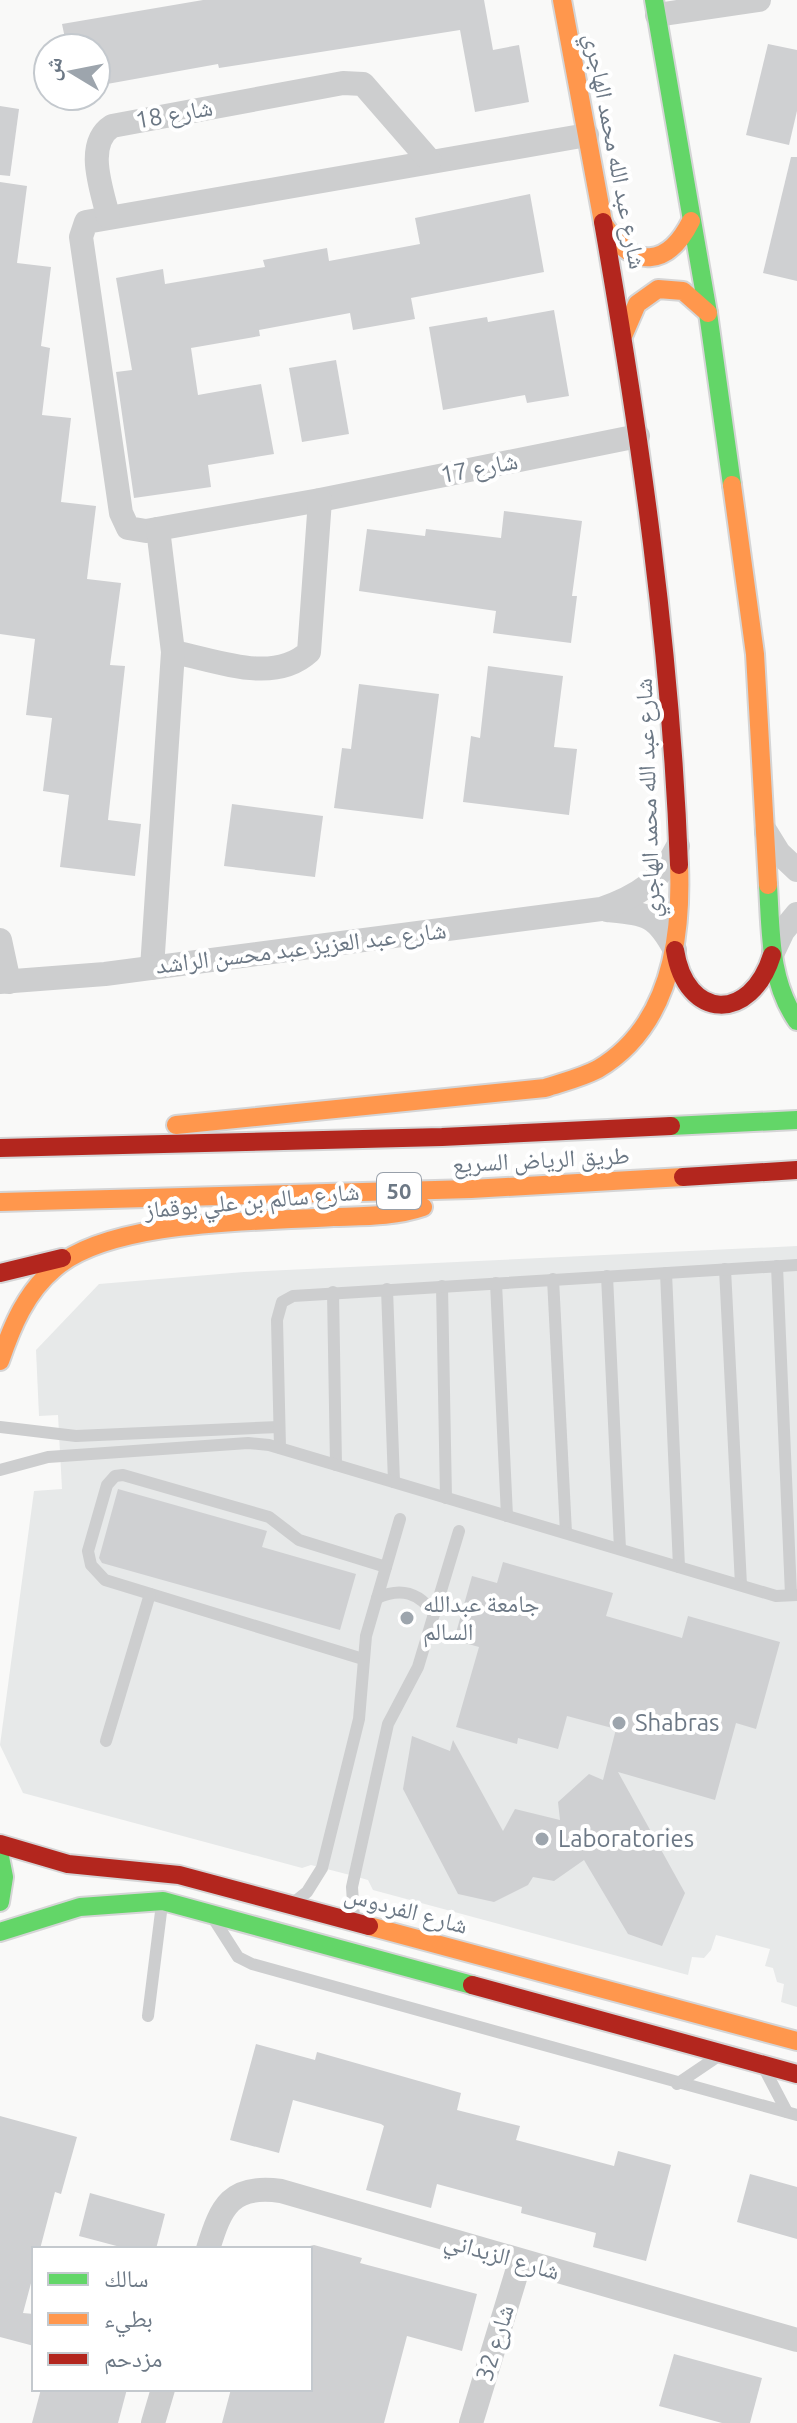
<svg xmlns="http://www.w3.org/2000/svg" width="797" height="2423" font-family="Ubuntu,'Noto Naskh Arabic',sans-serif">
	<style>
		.built { fill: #e7e9e9 }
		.building { fill: #cfd0d2 }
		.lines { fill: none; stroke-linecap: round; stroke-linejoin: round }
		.fast-casing { stroke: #d5d5d6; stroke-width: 22 }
		.slow-casing { stroke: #d5d5d6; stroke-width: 22 }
		.jam-casing { stroke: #d5d5d6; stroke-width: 22 }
		.lane { stroke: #cdcecf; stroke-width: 12 }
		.street { stroke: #cdcecf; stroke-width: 24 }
		.fast { stroke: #63d668; stroke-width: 18 }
		.slow { stroke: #ff974d; stroke-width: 18 }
		.jam { stroke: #b3261e; stroke-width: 18 }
		.poi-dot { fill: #9da5ad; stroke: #fff; stroke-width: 3 }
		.labels { text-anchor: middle; stroke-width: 8; stroke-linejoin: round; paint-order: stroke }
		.shield { fill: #fff; stroke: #98a0aa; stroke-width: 2 }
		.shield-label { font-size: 22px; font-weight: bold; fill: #6c7885 }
		.street-label { font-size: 24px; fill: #6c7885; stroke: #fff }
		.poi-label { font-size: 24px; fill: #6c7885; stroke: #fff; text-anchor: start }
	</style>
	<rect width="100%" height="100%" fill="#f9f9f8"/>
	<polygon class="built" points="797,1246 797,2007 781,2002 784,1984 777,1982 773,1968 765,1966 770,1949 716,1935 711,1950 704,1958 692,1957 688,1975 373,1890 368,1880 354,1876 311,1865 302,1868 23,1793 0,1745 34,1491 62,1489 58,1415 39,1416 36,1350 99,1284 244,1272"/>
	<g class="building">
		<polygon points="203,0 484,0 493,50 519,45 529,102 475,112 460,30 219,68 218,64 96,86 96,48 67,48 62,24"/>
		<polygon points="768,44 797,50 797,111 789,145 746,135"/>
		<polygon points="0,106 19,109 10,176 0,175"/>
		<polygon points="791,157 797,157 797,281 763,273"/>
		<polygon points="0,182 27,186 17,263 51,267 41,346 50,348 42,415 71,418 61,502 96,506 87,579 121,583 110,665 125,666 108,820 141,824 135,876 60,867 69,795 43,791 52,718 26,715 35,639 0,634"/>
		<polygon points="530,194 544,272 411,298 415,319 353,330 350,313 259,330 260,336 191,348 198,395 261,384 274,454 208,465 211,487 134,498 116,372 132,370 116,278 163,269 165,284 265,267 263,260 327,248 329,261 420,244 415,218"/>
		<polygon points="554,310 569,396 527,403 525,395 443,410 429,327 487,317 488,322"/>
		<polygon points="336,360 349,434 302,442 289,368"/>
		<polygon points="504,511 582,521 572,596 577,596 571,643 493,633 496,611 359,591 367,529 425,536 426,529 501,538"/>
		<polygon points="488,666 563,676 554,747 577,749 569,815 463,802 471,736 480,738"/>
		<polygon points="359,684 439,694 423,819 334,808 342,748 351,749"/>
		<polygon points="232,804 323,816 315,877 224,866"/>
		<polygon points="118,1489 267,1531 262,1547 356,1574 340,1630 102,1563 99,1558"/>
		<polygon points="503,1562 613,1593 606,1616 682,1638 688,1616 780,1642 756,1729 736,1723 715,1800 618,1772 685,1893 662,1946 628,1934 584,1860 554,1881 533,1877 528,1885 494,1902 458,1894 403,1789 412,1736 450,1751 453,1740 503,1831 515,1809 560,1820 558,1802 589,1774 603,1780 616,1729 567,1716 558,1749 518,1738 517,1744 456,1727 479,1647 454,1640 472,1576 497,1583"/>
		<polygon points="256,2044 315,2060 317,2052 461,2093 457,2110 520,2126 516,2140 614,2166 618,2151 671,2165 646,2261 593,2247 596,2233 521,2213 522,2207 437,2184 431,2208 366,2190 384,2126 381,2124 293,2100 279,2153 230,2140"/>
		<polygon points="0,2116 77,2137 61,2194 55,2192 40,2249 34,2249 34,2272 23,2313 34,2314 34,2346 0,2337"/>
		<polygon points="750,2174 797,2187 797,2239 737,2222"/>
		<polygon points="90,2193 165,2214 156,2249 128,2249 79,2236"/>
		<polygon points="314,2245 362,2258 360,2263 477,2294 462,2351 407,2336 384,2423 222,2423 231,2389 310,2389 310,2246"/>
		<polygon points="674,2354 762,2378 750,2423 722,2423 659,2406"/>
		<polygon points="41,2389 127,2389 118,2423 32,2423"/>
	</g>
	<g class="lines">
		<g class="fast-casing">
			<g id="fast">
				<polyline points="654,0 708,313 732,485"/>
				<path d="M768 885C771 932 769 981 797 1021"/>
				<polyline points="671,1126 797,1120"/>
				<polyline points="0,1857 4,1877 0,1902"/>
				<polyline points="0,1932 80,1907 163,1901 472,1985"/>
			</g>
		</g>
		<g class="slow-casing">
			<g id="slow">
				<polyline points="562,0 603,222"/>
				<path d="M605 226C633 270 668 267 691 221"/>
				<polyline points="624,334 637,304 658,289 683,291 708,313"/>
				<polyline points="732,485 755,654 768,885"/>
				<path d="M176 1125 545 1088C563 1082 581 1078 598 1069 669 1027 682 940 679 865"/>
				<polyline points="0,1202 471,1189 683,1177"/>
				<path d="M0 1361C12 1326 26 1292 55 1268 112 1219 258 1222 333 1217 363 1216 394 1217 423 1207"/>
				<polyline points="369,1926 797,2041"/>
			</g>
		</g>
		<g class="jam-casing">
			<g id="jam">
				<path d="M603 222C640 435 671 649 679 865"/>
				<path d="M675 950C686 1021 751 1023 772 955"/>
				<polyline points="0,1148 442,1137 671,1126"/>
				<polyline points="683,1177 797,1170"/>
				<polyline points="0,1273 62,1258"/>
				<polyline points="0,1844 68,1864 179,1875 369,1926"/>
				<polyline points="472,1985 797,2074"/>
			</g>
		</g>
		<g class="lane">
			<polyline points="777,1266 791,1595"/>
			<polyline points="725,1269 741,1585"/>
			<polyline points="666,1273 679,1567"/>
			<polyline points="607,1276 620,1549"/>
			<polyline points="553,1279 566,1533"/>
			<polyline points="496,1283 507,1516"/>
			<polyline points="442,1286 446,1498"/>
			<polyline points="387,1289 394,1482"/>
			<polyline points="333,1292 336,1465"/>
			<polyline points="0,1427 76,1436 279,1427"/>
			<polyline points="280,1448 277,1320 282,1302 293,1296 797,1265"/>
			<polyline points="0,1470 48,1457 248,1443 269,1445 776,1596 797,1595"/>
			<path d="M377 1598C401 1587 419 1592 434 1614"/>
			<polyline points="363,1659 105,1580 91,1565 88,1551 107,1485 115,1476 123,1475 269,1517 299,1540 386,1567"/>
			<polyline points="106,1741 150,1594"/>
			<polyline points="297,1900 307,1892 322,1868 359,1719 366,1636 400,1519"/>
			<polyline points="354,1918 352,1887 388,1724 418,1667 459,1531"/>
			<polyline points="215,1921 238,1957 252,1964 797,2115"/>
			<polyline points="148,2016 162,1904"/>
			<polyline points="766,2072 787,2112"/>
			<polyline points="677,2084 714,2059"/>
		</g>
		<g class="street">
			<polyline points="657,15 759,0"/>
			<polyline points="587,135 86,222 81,237 121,513 128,528 146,531 320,500 638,436"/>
			<path d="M108 216C102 190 84 144 112 126L343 83 363 84 430 161"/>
			<path d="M173 652C217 660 273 685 309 652L320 500"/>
			<polyline points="766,832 779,853 797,870"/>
			<path d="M607 910C647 914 656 914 675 950"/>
			<polyline points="0,940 9,982"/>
			<polyline points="773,952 783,931 797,914"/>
			<polyline points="152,968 173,652 158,529"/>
			<path d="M0 982 105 974 601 909C638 896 660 882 678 846"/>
			<path d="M208 2249C221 2206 231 2184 281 2191L797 2340"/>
			<polyline points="153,2423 163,2389"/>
			<polyline points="471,2423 520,2262"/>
		</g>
		<use href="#fast" class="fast"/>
		<use href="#slow" class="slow"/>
		<use href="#jam" class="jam"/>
	</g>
	<g class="poi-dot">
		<circle cx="407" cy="1618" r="8"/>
		<circle cx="619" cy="1723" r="8"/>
		<circle cx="542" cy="1839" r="8"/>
	</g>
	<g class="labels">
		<rect class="shield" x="377" y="1173" width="44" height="36" rx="6"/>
		<g class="shield-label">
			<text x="399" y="1199">50</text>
		</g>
		<g class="street-label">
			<text transform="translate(174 114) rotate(-10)" y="8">شارع 18</text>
			<text transform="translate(615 151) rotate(79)" y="8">شارع عبد الله محمد الهاجري</text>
			<text transform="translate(479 468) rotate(-11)" y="8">شارع 17</text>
			<text transform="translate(648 798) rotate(-92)" y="8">شارع عبد الله محمد الهاجري</text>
			<text transform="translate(301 948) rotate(-7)" y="8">شارع عبد العزيز عبد محسن الراشد</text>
			<text transform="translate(541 1160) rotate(-3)" y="8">طريق الرياض السريع</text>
			<text transform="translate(252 1201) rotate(-5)" y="8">شارع سالم بن علي بوقماز</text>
			<text transform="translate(406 1910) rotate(15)" y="8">شارع الفردوس</text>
			<text transform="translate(502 2256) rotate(16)" y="8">شارع الزبداني</text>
			<text transform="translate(495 2343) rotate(-73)" y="8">شارع 32</text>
		</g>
		<g class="poi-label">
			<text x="423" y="1612">جامعة عبدالله<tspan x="423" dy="28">السالم</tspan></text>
			<text x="635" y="1731">Shabras</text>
			<text x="558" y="1847">Laboratories</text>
		</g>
	</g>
	<rect x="32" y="2247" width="280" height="144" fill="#ffffff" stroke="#c4c9ce" stroke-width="2"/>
	<rect x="48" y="2273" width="40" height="12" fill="#63d668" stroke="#c4c9ce" stroke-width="2"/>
	<text x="104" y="2287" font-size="24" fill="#6c7885">سالك</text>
	<rect x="48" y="2313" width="40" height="12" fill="#ff974d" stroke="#c4c9ce" stroke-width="2"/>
	<text x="104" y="2327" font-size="24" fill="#6c7885">بطيء</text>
	<rect x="48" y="2353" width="40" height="12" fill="#b3261e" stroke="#c4c9ce" stroke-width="2"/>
	<text x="104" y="2367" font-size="24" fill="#6c7885">مزدحم</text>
	<g transform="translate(72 72) rotate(280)"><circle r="38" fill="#ffffff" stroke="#c4c9ce" stroke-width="2"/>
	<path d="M0-6L14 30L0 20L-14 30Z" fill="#9da5ad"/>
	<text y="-12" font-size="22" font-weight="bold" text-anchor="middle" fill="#6c7885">ش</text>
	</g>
</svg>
